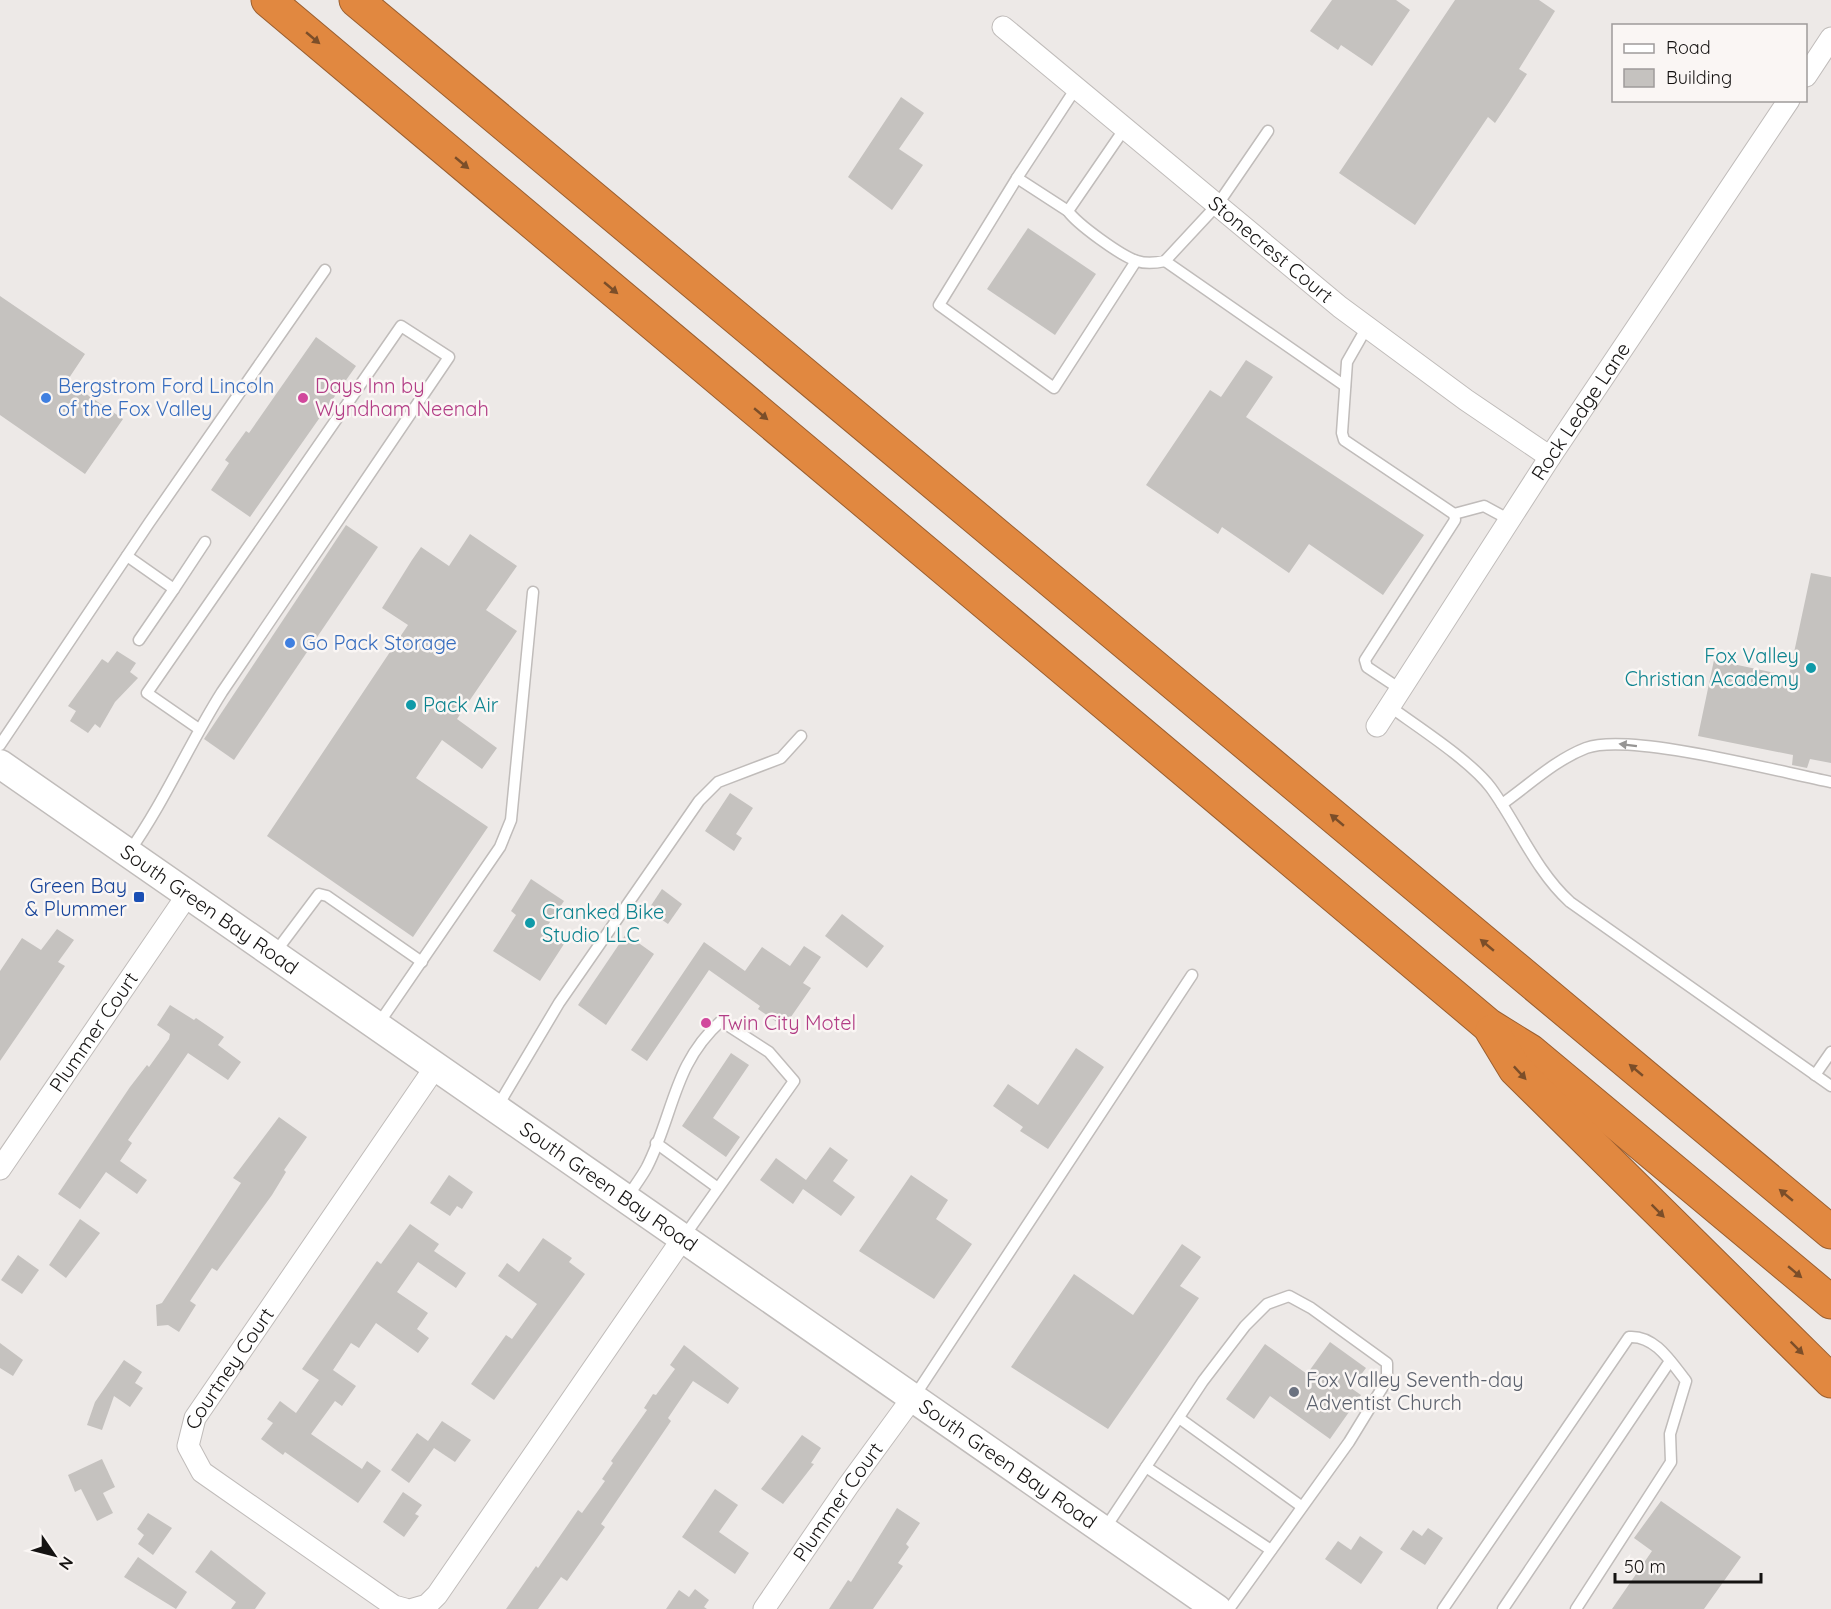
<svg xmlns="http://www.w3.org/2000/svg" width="1831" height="1609" font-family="Quicksand,sans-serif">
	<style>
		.building { fill: #c5c2bf }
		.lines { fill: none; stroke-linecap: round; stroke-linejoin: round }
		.lane-casing { stroke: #c0bcba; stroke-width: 13 }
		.street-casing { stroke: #c0bcba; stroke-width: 23 }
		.secondary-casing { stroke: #c0bcba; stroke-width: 31 }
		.highway-casing { stroke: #9a5f30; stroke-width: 35 }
		.lane { stroke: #fff; stroke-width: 10 }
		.street { stroke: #fff; stroke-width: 21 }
		.secondary { stroke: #fff; stroke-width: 28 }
		.highway { stroke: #e18840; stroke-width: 33 }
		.oneway { fill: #7b4e29 }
		.oneway2 { fill: #969594 }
		.shop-dot { fill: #3f7fe0; stroke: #faf6f4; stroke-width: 2 }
		.hotel-dot { fill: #d1479c; stroke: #faf6f4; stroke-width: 2 }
		.culture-dot { fill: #0f9aa8; stroke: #faf6f4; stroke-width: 2 }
		.transit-dot { fill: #1a4fb4; stroke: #faf6f4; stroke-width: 2 }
		.worship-dot { fill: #6b7280; stroke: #faf6f4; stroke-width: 2 }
		.labels { text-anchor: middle; stroke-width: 5; stroke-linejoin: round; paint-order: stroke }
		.street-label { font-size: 20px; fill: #151312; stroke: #faf6f4 }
		.shop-label { font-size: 20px; fill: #366cbe; stroke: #faf6f4; text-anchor: start }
		.hotel-label { font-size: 20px; fill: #b23c85; stroke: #faf6f4; text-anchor: start }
		.culture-label { font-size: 20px; fill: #0d838f; stroke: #faf6f4; text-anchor: start }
		.transit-label { font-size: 20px; fill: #164399; stroke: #faf6f4; text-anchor: end }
		.worship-label { font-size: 20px; fill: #5b616d; stroke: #faf6f4; text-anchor: start }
	</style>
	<rect width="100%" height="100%" fill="#ede9e7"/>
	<g class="building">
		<polygon points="1332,0 1396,0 1410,10 1372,66 1341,45 1338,50 1310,31"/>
		<polygon points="1455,0 1539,0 1555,11 1519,69 1527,74 1509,102 1495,123 1488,117 1415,225 1339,173"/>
		<polygon points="901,97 924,113 899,149 923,165 892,210 848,177"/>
		<polygon points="1028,228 1096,274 1055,335 987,289"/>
		<polygon points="0,296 85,354 67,381 123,419 85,474 0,415"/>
		<polygon points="316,337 356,366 250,517 211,490 229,463 225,460 246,431 249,433"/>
		<polygon points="1246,360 1273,377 1246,417 1424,535 1383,595 1309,544 1289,573 1222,527 1218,534 1146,485 1210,390 1221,397"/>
		<polygon points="346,525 378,547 234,760 204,739"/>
		<polygon points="470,534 517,566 486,610 517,631 457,719 497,748 482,769 442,740 416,778 488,827 413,937 267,836 408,625 382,608 412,560 421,547 449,566"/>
		<polygon points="1811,573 1831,577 1831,763 1810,759 1807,768 1792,765 1793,755 1698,736 1714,660 1789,676"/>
		<polygon points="117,651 136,663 130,672 138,678 115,702 100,728 95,724 88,733 70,721 76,711 68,706 102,659 108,663"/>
		<polygon points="730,793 753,808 736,834 742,838 734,851 705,831"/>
		<polygon points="531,879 564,901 544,931 564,944 540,981 493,951 516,915 511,911"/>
		<polygon points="662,889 682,904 668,924 648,910"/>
		<polygon points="842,914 884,946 867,968 825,936"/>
		<polygon points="57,929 74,940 58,962 65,966 0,1061 0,971 22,938 41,950"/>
		<polygon points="626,934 654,954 606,1025 578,1005"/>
		<polygon points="704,942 745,971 762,947 790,966 804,946 821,957 803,983 811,988 784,1027 758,1009 760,1006 709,970 647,1061 631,1050"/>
		<polygon points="170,1005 194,1020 196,1018 224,1037 218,1045 241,1062 228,1080 188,1053 128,1140 132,1143 120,1161 147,1180 137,1194 106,1172 80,1209 58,1194 130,1087 147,1065 149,1067 169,1039 170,1034 157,1025"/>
		<polygon points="1076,1048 1104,1067 1048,1149 1020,1131 1023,1127 993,1106 1008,1084 1038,1105"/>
		<polygon points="731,1053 749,1065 713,1118 740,1137 726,1157 682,1126"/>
		<polygon points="279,1117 307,1137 284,1170 286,1172 272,1195 217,1271 212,1268 190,1301 196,1305 179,1332 168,1325 157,1326 156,1305 162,1303 241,1183 233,1178"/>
		<polygon points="830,1147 848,1160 833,1181 855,1197 841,1216 803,1189 793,1204 760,1180 776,1158 806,1180"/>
		<polygon points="449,1175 473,1192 462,1209 457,1206 450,1216 430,1203"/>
		<polygon points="911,1175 948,1200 936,1219 972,1244 934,1299 859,1251"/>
		<polygon points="80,1219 100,1233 66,1278 49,1265"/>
		<polygon points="410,1224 439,1244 434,1251 466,1273 456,1288 418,1262 397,1292 428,1313 417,1329 429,1338 418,1353 376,1323 359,1348 351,1343 333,1370 356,1386 342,1406 335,1401 311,1434 362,1469 367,1461 381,1471 358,1503 285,1452 283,1455 261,1439 273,1423 267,1419 280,1401 296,1413 319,1380 302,1369 377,1261 381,1264"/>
		<polygon points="543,1238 572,1258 569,1262 585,1274 494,1400 471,1384 506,1335 512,1339 537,1304 498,1276 507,1263 519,1272"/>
		<polygon points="1182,1244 1201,1257 1180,1286 1199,1298 1108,1429 1011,1367 1074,1274 1133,1315"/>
		<polygon points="18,1255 39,1270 22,1294 1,1280"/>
		<polygon points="1330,1342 1366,1368 1351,1388 1361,1395 1330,1439 1270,1396 1254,1419 1226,1399 1265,1344 1307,1374"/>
		<polygon points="0,1343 23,1360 13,1376 0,1368"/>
		<polygon points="684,1345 739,1388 728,1404 693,1381 668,1418 671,1421 601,1524 605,1527 567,1581 561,1577 538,1609 506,1609 536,1566 538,1568 578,1510 582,1513 605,1481 602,1479 613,1463 611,1461 647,1410 644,1408 653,1394 656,1395 675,1369 670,1365"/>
		<polygon points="124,1360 142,1372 135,1383 143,1388 130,1407 114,1396 102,1430 87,1425 95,1402"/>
		<polygon points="442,1421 471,1440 455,1462 434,1448 409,1483 391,1470 417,1433 428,1441"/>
		<polygon points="802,1435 821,1448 811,1463 814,1464 783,1504 761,1489"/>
		<polygon points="102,1459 115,1487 103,1493 113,1513 97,1521 81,1489 75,1492 68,1475"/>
		<polygon points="715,1489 738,1505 719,1532 749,1553 735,1574 682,1537"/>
		<polygon points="403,1492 422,1505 415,1514 419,1516 404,1537 383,1522"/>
		<polygon points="1661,1501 1741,1557 1704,1609 1612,1609 1652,1551 1634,1538"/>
		<polygon points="897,1508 920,1523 906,1544 909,1547 898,1563 903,1566 873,1609 829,1609 848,1580 851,1582"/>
		<polygon points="148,1513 172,1528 153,1555 138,1544 144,1535 137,1529"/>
		<polygon points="1428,1528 1443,1538 1425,1565 1400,1549 1413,1530 1422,1536"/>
		<polygon points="1360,1536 1383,1552 1361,1584 1325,1559 1338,1541 1351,1550"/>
		<polygon points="211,1550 266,1593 255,1609 231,1609 236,1602 195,1572"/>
		<polygon points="138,1557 187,1592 176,1609 124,1577"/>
		<polygon points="695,1589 709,1600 704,1607 707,1609 666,1609 679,1590 689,1597"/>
	</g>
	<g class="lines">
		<g class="lane-casing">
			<g id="lane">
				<path d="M1125 128 1068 211C1077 224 1121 256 1137 261 1146 264 1156 263 1165 261L1218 204 1268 131"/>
				<polyline points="1017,178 939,305 1054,388 1136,261"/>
				<polyline points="1068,211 1017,178 1076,88"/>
				<polyline points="1165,261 1345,386"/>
				<polyline points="1367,327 1347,362 1342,433 1344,440 1454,514 1455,520 1365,660 1367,667 1400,689"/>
				<polyline points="1454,514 1484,506 1510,520"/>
				<polyline points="127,556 174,589 139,640"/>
				<polyline points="174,589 205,542"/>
				<path d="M1389 706C1418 727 1471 761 1491 788 1518 825 1535 870 1570 902L1831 1086"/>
				<polyline points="0,745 149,523 325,270"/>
				<path d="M1502 804C1529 785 1555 760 1586 748 1631 732 1779 772 1831 782"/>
				<path d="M129 852C165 801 189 744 222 692L449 357 401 326 147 693 199 729"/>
				<polyline points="274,954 319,894 327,896 422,962"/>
				<polyline points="377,1026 500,847 511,820 533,592"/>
				<polyline points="1815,1075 1831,1052"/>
				<polyline points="496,1109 559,1003 699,801 718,782 781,758 801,736"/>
				<polyline points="656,1143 718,1188"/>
				<path d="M627 1198C633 1188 641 1178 647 1167 674 1114 673 1064 721 1021L769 1052 794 1081 683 1238"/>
				<polyline points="914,1397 1192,975"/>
				<polyline points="1179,1418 1301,1506"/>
				<polyline points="1146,1467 1271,1550"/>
				<polyline points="1104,1530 1203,1381 1245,1326 1267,1304 1289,1296 1311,1308 1387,1363 1387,1380 1349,1442 1229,1609"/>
				<path d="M1443 1609 1629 1337C1655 1335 1671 1362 1686 1381L1670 1434 1671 1462 1576 1609"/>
				<polyline points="1503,1609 1670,1361"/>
			</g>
		</g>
		<g class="street-casing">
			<g id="street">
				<path id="s1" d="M1003 27 1340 307 1466 400 1550 457"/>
				<polyline points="1806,76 1831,38"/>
				<path id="s2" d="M1377 726 1550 457 1789 100"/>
				<path id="s3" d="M0 1169 188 894"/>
				<path id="s4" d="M405 1609 394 1606 202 1472 188 1446 195 1418 436 1066"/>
				<polyline points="413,1609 427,1605 437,1595 683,1238"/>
				<path id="s5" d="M764 1609 848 1486 913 1397"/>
			</g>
		</g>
		<g class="secondary-casing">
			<g id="secondary">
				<path id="s6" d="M0 764 1217 1609"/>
			</g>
		</g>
		<g class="highway-casing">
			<g id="highway">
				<polyline points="268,0 1488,1025 1530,1051 1831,1302"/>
				<polyline points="356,0 1831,1232"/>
				<polyline points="1492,1031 1515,1069 1831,1381"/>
			</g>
		</g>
		<use href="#lane" class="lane"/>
		<use href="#street" class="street"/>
		<use href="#secondary" class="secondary"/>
		<use href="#highway" class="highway"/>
	</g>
	<defs><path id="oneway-solid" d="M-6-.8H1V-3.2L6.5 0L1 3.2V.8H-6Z" transform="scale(1.5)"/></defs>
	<g class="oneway">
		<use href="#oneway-solid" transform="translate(313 38) rotate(40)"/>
		<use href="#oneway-solid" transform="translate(462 163) rotate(40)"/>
		<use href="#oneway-solid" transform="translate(611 288) rotate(40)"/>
		<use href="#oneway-solid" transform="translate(761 414) rotate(40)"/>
		<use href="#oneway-solid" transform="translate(1337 820) rotate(-140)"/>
		<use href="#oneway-solid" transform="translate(1487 945) rotate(-140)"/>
		<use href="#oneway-solid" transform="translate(1636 1070) rotate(-140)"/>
		<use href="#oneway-solid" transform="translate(1520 1073) rotate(47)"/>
		<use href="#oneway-solid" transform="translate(1786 1195) rotate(-140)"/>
		<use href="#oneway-solid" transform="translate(1658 1211) rotate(45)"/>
		<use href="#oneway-solid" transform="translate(1795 1272) rotate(40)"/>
		<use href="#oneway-solid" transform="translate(1797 1348) rotate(45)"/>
	</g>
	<use class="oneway2" href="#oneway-solid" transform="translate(1628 745) rotate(-173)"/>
	<g class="shop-dot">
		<circle cx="46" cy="398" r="6"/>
		<circle cx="290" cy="643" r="6"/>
	</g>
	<g class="hotel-dot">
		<circle cx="303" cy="398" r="6"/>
		<circle cx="706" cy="1023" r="6"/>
	</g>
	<g class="culture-dot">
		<circle cx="1811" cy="668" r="6"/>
		<circle cx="411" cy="705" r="6"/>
		<circle cx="530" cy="923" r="6"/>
	</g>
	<rect class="transit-dot" x="133" y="891" width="12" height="12" rx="3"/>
	<circle class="worship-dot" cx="1294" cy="1392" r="6"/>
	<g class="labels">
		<g class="street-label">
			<text dy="7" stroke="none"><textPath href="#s1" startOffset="348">Stonecrest Court</textPath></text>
			<text dy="7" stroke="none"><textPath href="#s2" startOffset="375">Rock Ledge Lane</textPath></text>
			<text dy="7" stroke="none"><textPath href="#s6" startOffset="255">South Green Bay Road</textPath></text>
			<text dy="7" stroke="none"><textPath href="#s3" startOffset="166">Plummer Court</textPath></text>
			<text dy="7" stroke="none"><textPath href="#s6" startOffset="741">South Green Bay Road</textPath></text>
			<text dy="7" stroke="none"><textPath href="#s4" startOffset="364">Courtney Court</textPath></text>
			<text dy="7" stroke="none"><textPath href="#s6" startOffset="1227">South Green Bay Road</textPath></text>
			<text dy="7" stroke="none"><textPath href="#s5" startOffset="130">Plummer Court</textPath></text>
		</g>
		<g class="shop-label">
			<text x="58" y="393">Bergstrom Ford Lincoln<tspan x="58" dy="23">of the Fox Valley</tspan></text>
			<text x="302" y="650">Go Pack Storage</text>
		</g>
		<g class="hotel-label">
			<text x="315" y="393">Days Inn by<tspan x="315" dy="23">Wyndham Neenah</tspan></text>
			<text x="718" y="1030">Twin City Motel</text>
		</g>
		<g class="culture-label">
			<text x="1799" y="663" text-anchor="end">Fox Valley<tspan x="1799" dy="23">Christian Academy</tspan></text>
			<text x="423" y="712">Pack Air</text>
			<text x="542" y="919">Cranked Bike<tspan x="542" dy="23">Studio LLC</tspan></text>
		</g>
		<g class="transit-label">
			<text x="127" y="893">Green Bay<tspan x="127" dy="23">&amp; Plummer</tspan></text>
		</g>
		<g class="worship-label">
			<text x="1306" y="1387">Fox Valley Seventh-day<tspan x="1306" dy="23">Adventist Church</tspan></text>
		</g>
	</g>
	<rect x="1612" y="24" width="195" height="78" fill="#faf6f4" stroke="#9e9b9a" stroke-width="1.5"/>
	<rect x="1624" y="44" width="30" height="9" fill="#ffffff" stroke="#9e9b9a" stroke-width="1.5"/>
	<text x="1666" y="54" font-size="18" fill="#151312">Road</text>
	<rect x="1624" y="69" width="30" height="18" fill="#c5c2bf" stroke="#9e9b9a" stroke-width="1.5"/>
	<text x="1666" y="84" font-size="18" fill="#151312">Building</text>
	<g transform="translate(54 1555) rotate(125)" stroke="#faf6f4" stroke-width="4.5" paint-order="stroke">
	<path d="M0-4.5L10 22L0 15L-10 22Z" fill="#151312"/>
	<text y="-9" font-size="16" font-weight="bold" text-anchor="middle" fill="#151312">N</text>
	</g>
	<path d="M1615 1573v9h146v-9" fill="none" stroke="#151312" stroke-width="3"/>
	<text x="1624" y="1573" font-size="18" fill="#151312" stroke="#faf6f4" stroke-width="4.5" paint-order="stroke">50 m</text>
</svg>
